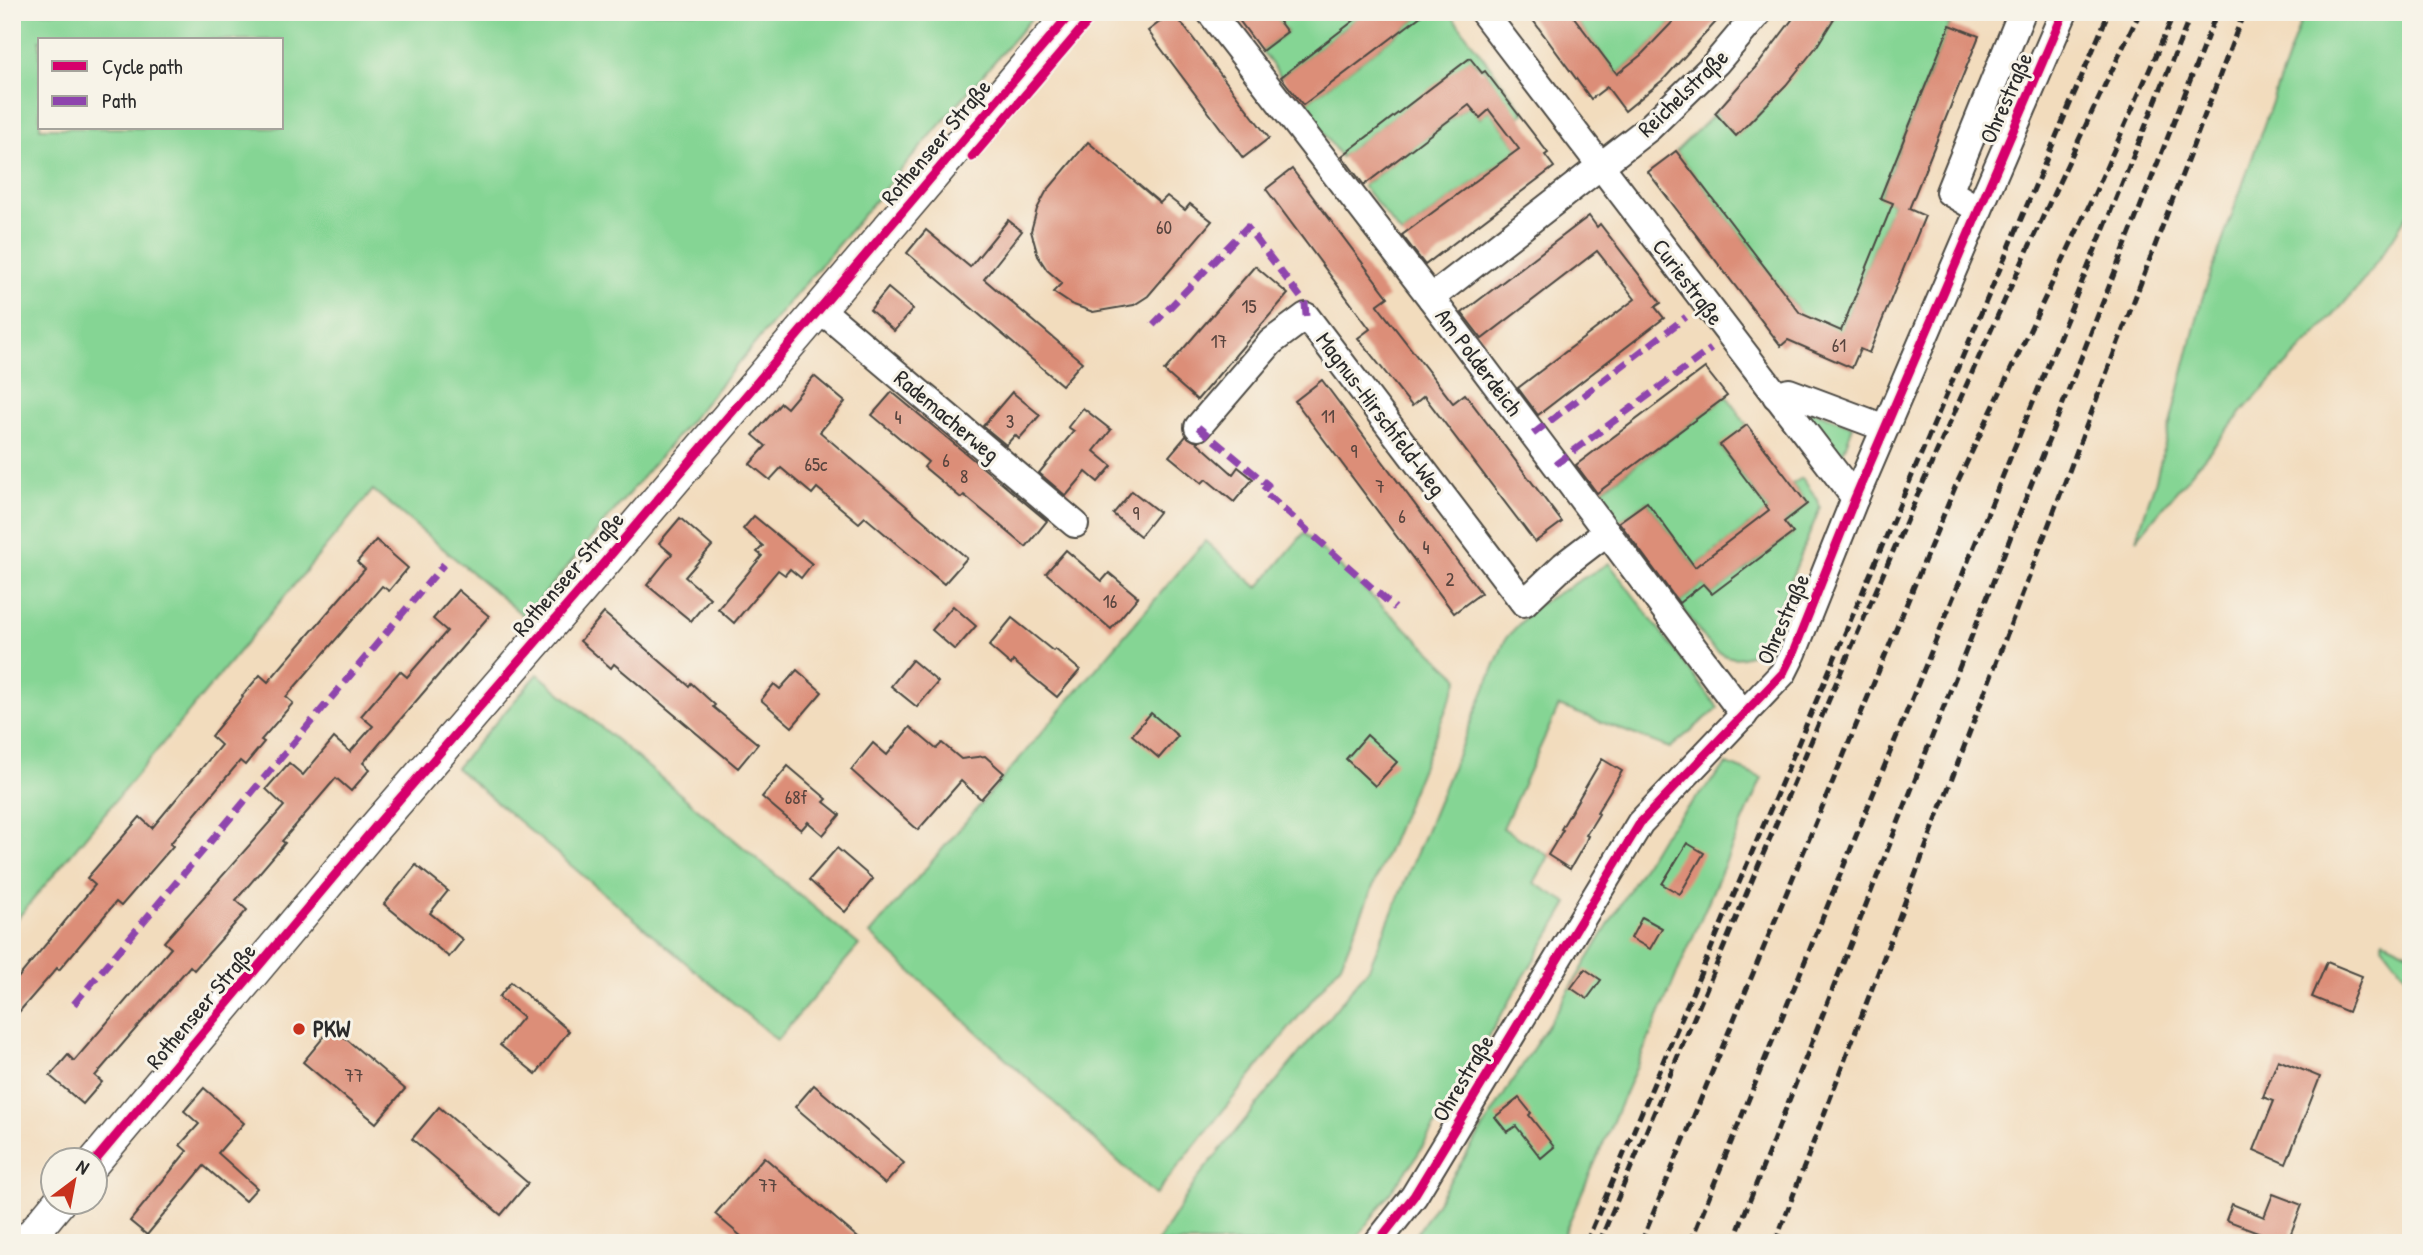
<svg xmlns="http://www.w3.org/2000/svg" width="2423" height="1255" font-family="'Patrick Hand',sans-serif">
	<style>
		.green { fill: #85d594; stroke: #588060; stroke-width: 2; fill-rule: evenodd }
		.building { fill: #dc8e78 }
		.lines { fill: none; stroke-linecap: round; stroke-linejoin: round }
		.minor-casing { stroke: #494641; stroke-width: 30 }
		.tertiary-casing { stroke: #494641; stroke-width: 35 }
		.minor { stroke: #fff; stroke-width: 26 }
		.tertiary { stroke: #fff; stroke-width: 32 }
		.rail { stroke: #2b2b2b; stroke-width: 5; stroke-dasharray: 10 5; stroke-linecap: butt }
		.quiet { stroke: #8e44ad; stroke-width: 7; stroke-dasharray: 14 7; stroke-linecap: butt }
		.cycleway-casing { stroke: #f7f3e8; stroke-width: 13 }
		.cycleway { stroke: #d6006c; stroke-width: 9 }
		.poi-dot { fill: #c8321e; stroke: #f7f3e8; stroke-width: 2.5 }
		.labels { text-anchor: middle; stroke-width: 6; stroke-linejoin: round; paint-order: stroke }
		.number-label { font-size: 19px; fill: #57443e }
		.street-label { font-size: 23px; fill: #2b2b2b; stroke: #f7f3e8 }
		.poi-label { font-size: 23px; font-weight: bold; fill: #2b2b2b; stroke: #f7f3e8; text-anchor: start }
	</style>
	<rect width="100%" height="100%" fill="#f7f3e8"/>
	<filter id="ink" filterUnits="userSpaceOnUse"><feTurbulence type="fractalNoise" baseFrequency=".0143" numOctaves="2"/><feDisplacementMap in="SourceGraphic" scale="14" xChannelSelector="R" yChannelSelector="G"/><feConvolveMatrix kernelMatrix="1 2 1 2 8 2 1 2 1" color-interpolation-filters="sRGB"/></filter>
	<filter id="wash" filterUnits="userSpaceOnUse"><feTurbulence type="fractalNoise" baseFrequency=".00686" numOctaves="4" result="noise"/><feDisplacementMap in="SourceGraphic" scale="28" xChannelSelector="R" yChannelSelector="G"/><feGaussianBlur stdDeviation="1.57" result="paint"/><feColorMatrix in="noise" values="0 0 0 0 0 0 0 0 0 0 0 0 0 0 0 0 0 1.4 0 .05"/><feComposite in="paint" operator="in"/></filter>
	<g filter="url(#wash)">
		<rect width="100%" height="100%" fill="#f2dcbd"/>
		<g class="green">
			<path d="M12 12H1037L889 184 525 617 373 490 12 925ZM40 40H282V128H40Z"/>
			<polygon points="1272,12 1365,12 1281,77 1262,51 1287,32"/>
			<polygon points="1426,12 1449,12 1525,113 1519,117 1485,71 1470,59 1341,157 1303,105"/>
			<polygon points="1570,12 1682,12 1641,55 1617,74"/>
			<path d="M1838 12H1936L1934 18 1950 24 1880 197 1893 203 1841 331 1807 322 1676 151 1715 113 1737 135C1775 97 1809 58 1838 12Z"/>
			<polygon points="2304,12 2411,12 2411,209 2389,244 2364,280 2334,315 2247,406 2136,540 2156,479 2202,299"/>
			<polygon points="1469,105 1480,118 1489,110 1519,149 1402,235 1363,186"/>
			<polygon points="1727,396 1747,426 1720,446 1769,510 1695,567 1647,502 1619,522 1597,494"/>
			<polygon points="1806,408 1853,426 1840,461 1804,414"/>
			<path d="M1802 478 1818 500 1820 508 1766 641C1755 659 1729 664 1713 648 1700 635 1690 617 1679 603L1703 584 1712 594 1792 534 1784 522 1807 504 1792 484Z"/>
			<polygon points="1304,533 1459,678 1341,964 1155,1195 870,934 1205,541 1258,588"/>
			<polygon points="1609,563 1718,708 1670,748 1559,706 1503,828 1549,856 1534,883 1568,903 1415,1159 1353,1243 1157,1243 1199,1176 1369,968 1506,638 1536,606"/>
			<polygon points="538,674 859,945 777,1040 456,768"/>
			<polygon points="1727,764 1762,778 1560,1243 1411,1243 1559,1007 1661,837"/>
			<polygon points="2384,940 2411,953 2411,982 2382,945"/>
		</g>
		<g id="blocks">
			<g class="building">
				<polygon points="1173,12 1269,138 1243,158 1148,31"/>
				<polygon points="1233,12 1272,12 1287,32 1262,51"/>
				<polygon points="1365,12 1426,12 1303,105 1281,77"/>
				<polygon points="1527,12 1570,12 1617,74 1641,55 1682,12 1725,12 1664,79 1625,111 1607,87 1591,99"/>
				<polygon points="1798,12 1838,12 1817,46 1786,85 1736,136 1715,113 1760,62"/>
				<polygon points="1950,25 1979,36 1909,209 1925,216 1869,353 1860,349 1852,368 1788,340 1781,346 1648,172 1676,151 1800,313 1841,331 1893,203 1880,198"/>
				<polygon points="1470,58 1482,73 1485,71 1548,153 1545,155 1554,167 1425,265 1402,235 1519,149 1489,110 1480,118 1469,105 1364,185 1342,156"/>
				<polygon points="1088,142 1160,203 1167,196 1185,210 1190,204 1212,221 1148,296 1134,305 1093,312 1071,304 1053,292 1062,283 1047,270 1038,256 1031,231 1037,209 1046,192"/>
				<polygon points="1292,169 1388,297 1377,305 1453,403 1465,394 1562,522 1535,542 1424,396 1412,406 1358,338 1370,329 1266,189"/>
				<polygon points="1589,216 1597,227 1600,224 1661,303 1655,307 1664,318 1538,415 1518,388 1635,299 1597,251 1482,339 1462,313"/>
				<polygon points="1008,220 1022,231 984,279 1082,362 1062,385 907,253 926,230 970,267"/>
				<polygon points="1255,266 1288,294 1197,400 1164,371"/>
				<polygon points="888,288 913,309 894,331 870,310"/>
				<polygon points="1705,368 1727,396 1597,493 1576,465"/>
				<polygon points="814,376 845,402 820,432 967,558 944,584 865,517 859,523 817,488 812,494 781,468 770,480 750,464 766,446 753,435 781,403 787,408"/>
				<polygon points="1322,380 1481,593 1454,613 1295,401"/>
				<polygon points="892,392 1047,521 1026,547 964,495 961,498 924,467 928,462 872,415"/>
				<polygon points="1012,392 1040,415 1019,439 1015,435 1006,445 983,426"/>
				<polygon points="1083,408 1111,430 1094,451 1112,466 1098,482 1086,472 1066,496 1039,473 1074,431 1068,427"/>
				<polygon points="1747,425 1807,504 1784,522 1793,533 1712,594 1703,584 1679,603 1619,522 1647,502 1695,567 1769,510 1720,445"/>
				<polygon points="1186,436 1197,442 1233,474 1238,467 1253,479 1234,502 1206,479 1202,483 1169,456"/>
				<polygon points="1132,491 1159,512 1140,536 1113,514"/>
				<polygon points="754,516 812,564 801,578 790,569 785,575 778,570 734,623 718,609 762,556 757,552 763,546 743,529"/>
				<polygon points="680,518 712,546 685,577 710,598 691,621 647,585 672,554 659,543"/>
				<polygon points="376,540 408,568 389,591 382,586 286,697 293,703 261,740 264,742 245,765 240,761 170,844 173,846 121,906 116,902 59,970 57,968 12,1020 12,985 95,885 87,878 140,817 152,828 221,745 211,736 243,697 242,696 260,675 268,682 365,569 357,562"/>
				<polygon points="1066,550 1102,581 1109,573 1138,597 1111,629 1046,573"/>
				<polygon points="458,590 489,616 363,763 370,769 351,791 336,778 282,841 285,843 236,900 247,910 194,970 190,966 95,1076 102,1082 83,1104 50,1076 68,1055 74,1061 171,948 164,942 284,806 266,789 289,763 303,775 334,738 350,752 373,726 361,716 400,671 407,677 447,631 433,619"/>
				<polygon points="953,606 976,626 955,650 932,630"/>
				<polygon points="604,613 689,686 691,683 715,705 713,707 758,744 738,768 614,664 611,668 580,641"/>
				<polygon points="1012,618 1053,651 1055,649 1080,670 1057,697 1013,661 1011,665 989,646"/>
				<polygon points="912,660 938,682 917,707 891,686"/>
				<polygon points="797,670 822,692 792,727 761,700 774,684 780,689"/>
				<polygon points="1151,713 1178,736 1159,758 1132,735"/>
				<polygon points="910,727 936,749 942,743 961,759 985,756 1004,773 981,799 961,781 918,830 851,770 873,743 887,755"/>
				<polygon points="1367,735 1397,762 1375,786 1346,759"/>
				<polygon points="1602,759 1622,771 1597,812 1599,814 1586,835 1588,836 1585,843 1570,869 1548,855 1563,830 1561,829"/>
				<polygon points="788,766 827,799 824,802 840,815 823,835 808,822 801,830 762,797"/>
				<polygon points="1687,843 1704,853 1680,894 1662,884"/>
				<polygon points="837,848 873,879 845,912 809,880"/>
				<polygon points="416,865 448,891 430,913 463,940 449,957 384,904"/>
				<polygon points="1642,917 1662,928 1650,949 1631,938"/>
				<polygon points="2327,962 2362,976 2348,1012 2312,997"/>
				<polygon points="1585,969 1601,980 1587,999 1571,988"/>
				<polygon points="511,982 569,1031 536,1074 500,1045 523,1017 499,997"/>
				<polygon points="332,1027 405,1089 376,1123 303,1062"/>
				<polygon points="2278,1060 2320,1077 2286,1164 2254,1150 2274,1101 2263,1097"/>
				<polygon points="814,1085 904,1163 885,1184 795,1107"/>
				<polygon points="204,1088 244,1123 218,1153 257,1188 245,1201 204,1166 147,1235 130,1221 187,1151 180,1145 199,1124 184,1111"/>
				<polygon points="1519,1098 1531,1113 1529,1115 1554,1147 1541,1158 1516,1126 1507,1132 1495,1117"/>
				<polygon points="439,1107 528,1183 501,1215 412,1139"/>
				<polygon points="764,1157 864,1243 749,1243 715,1214"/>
				<polygon points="2273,1194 2302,1205 2287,1243 2226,1220 2232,1204 2264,1217"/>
			</g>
		</g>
	</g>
	<g filter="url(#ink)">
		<use href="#blocks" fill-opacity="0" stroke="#494641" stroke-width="2"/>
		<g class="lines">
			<g class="minor-casing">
				<g id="minor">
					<polyline points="1210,12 1431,298 1744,715"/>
					<polyline points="1483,12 1855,498"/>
					<polyline points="1978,209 1949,192 2022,12"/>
					<polyline points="1431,298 1649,128 1716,63 1759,12"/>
					<polyline points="819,308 1075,524"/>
					<polyline points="1776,396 1789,392 1885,428"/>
					<polyline points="1198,427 1271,342 1306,316 1524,603 1564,565 1607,532"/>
					<polyline points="1377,1243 1414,1196 1640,823 1783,673 1793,653 1855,498 2064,12"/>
				</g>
			</g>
			<g class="tertiary-casing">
				<g id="tertiary">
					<polyline points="94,1162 377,825 591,578 1072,12"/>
					<polyline points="25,1243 59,1202"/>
				</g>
			</g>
			<use href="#minor" class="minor"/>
			<use href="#tertiary" class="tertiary"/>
			<g class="rail">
				<polyline points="1586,1243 2109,12"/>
				<path d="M1599 1243C1774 830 1944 415 2140 12"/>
				<polyline points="1641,1243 1956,485 2094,195 2175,12"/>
				<polyline points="1690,1243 2192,12"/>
				<polyline points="1733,1243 2217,12"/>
				<polyline points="1775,1243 2244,12"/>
			</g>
			<g class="quiet">
				<polyline points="1142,13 1143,12"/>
				<polyline points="1153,325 1247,227 1305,303 1306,316"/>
				<polyline points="1198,427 1268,485 1263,491 1395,608"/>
				<polyline points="1533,434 1686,317"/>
				<polyline points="1556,464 1711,349"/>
				<polyline points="74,1004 444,564"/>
			</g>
			<g class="cycleway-casing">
				<g id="cycleway">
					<polyline points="972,157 1096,12"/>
					<polyline points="94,1162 377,825 591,578 1072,12"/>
					<polyline points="1377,1243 1414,1196 1640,823 1783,673 1793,653 1855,498 2064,12"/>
				</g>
			</g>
			<use href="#cycleway" class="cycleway"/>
		</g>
	</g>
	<circle class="poi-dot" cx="299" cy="1029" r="7"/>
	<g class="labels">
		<g class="number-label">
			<text x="1164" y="234">60</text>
			<text x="1249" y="313">15</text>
			<text x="1219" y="348">17</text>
			<text x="1839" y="352">61</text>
			<text x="1328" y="423">11</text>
			<text x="898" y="424">4</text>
			<text x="1010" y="428">3</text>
			<text x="1354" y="458">9</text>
			<text x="946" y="467">6</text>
			<text x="816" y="471">65c</text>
			<text x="964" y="483">8</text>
			<text x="1380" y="493">7</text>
			<text x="1136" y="520">9</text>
			<text x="1402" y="523">6</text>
			<text x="1426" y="554">4</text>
			<text x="1450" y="586">2</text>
			<text x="1110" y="608">16</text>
			<text x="796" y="804">68f</text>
			<text x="354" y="1082">77</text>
			<text x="768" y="1192">77</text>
		</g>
		<g class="street-label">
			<text transform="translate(1683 93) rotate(-44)" y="8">Reichelstraße</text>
			<text transform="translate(2006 98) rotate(-66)" y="8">Ohrestraße</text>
			<text transform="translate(936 142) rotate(-50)" y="8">Rothenseer Straße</text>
			<text transform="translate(1688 282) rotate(53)" y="8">Curiestraße</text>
			<text transform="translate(1479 362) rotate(53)" y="8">Am Polderdeich</text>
			<text transform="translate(1381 414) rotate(53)" y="8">Magnus-Hirschfeld-Weg</text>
			<text transform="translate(947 416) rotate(40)" y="8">Rademacherweg</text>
			<text transform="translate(568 574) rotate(-49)" y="8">Rothenseer Straße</text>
			<text transform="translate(1783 619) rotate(-66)" y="8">Ohrestraße</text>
			<text transform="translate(201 1006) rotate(-50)" y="8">Rothenseer Straße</text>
			<text transform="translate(1463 1078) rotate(-59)" y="8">Ohrestraße</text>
		</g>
		<g class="poi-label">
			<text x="313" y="1037">PKW</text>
		</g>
	</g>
	<rect width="2423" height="1255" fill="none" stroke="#f7f3e8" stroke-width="42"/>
	<rect x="38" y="38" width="245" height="91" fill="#f7f3e8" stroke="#a5a39c" stroke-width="2"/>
	<rect x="52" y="61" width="35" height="10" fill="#d6006c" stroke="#a5a39c" stroke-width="2"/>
	<text x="102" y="74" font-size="21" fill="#2b2b2b">Cycle path</text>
	<rect x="52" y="96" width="35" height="10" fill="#8e44ad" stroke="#a5a39c" stroke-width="2"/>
	<text x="102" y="108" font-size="21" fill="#2b2b2b">Path</text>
	<g transform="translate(74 1181) rotate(32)"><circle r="33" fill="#f7f3e8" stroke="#a5a39c" stroke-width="2"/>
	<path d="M0-5L12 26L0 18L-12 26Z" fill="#c8321e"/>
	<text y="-10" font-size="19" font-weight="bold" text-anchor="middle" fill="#2b2b2b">N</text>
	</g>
</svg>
